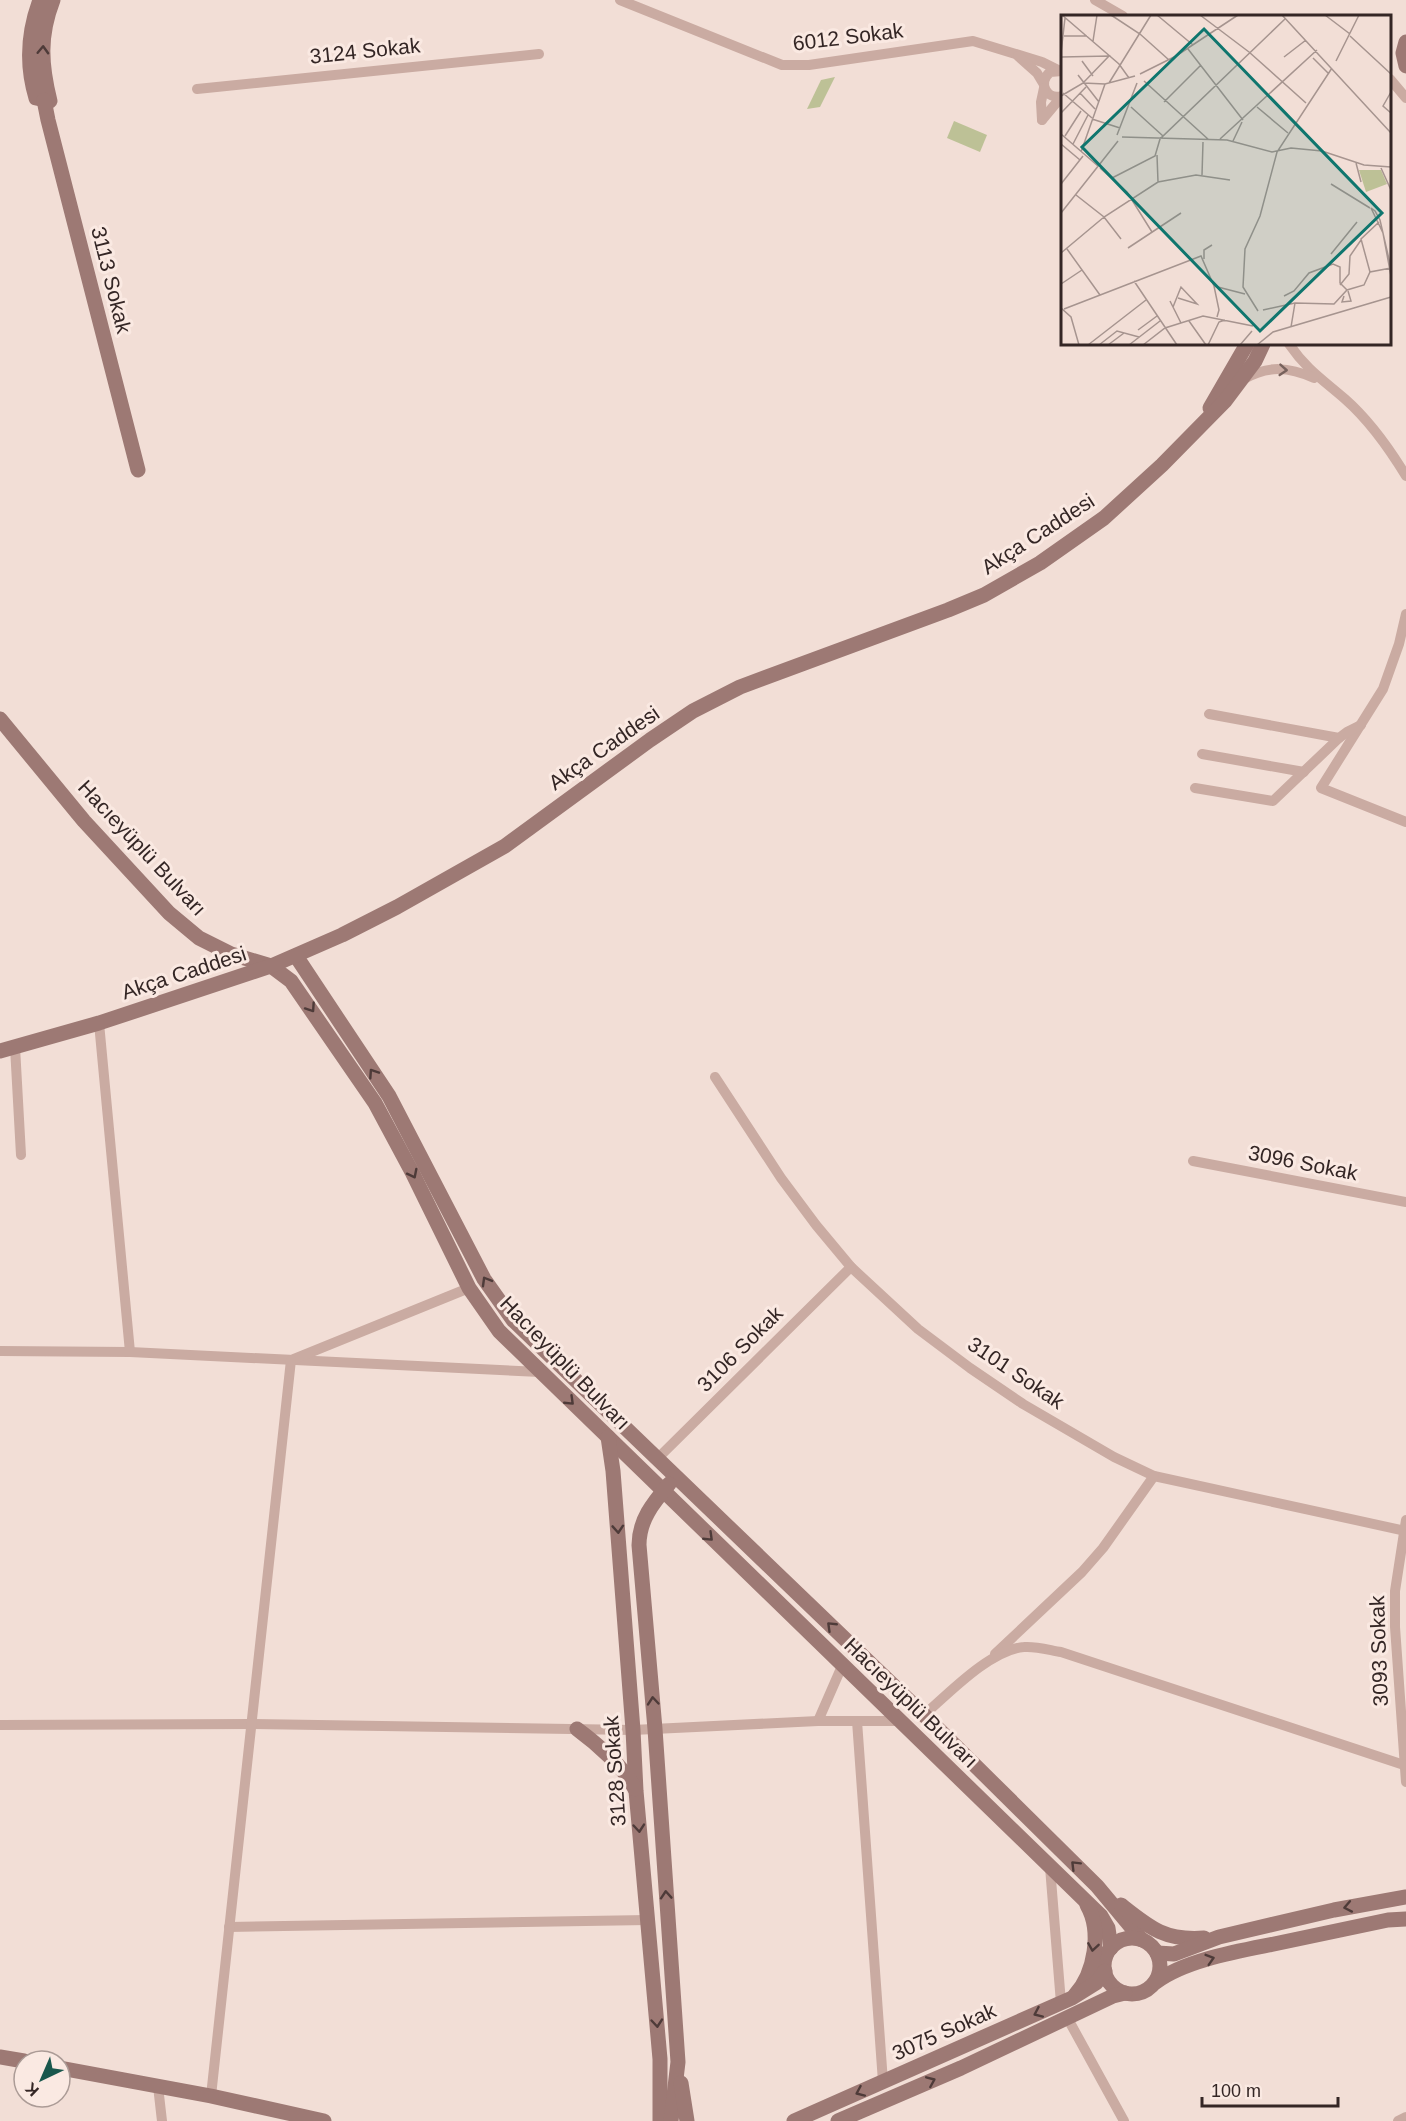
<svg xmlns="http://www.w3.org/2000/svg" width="1406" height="2121" font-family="Helvetica,sans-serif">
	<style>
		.green { fill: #bdc196 }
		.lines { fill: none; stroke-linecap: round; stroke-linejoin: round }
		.street { stroke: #caaba2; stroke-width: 10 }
		.secondary { stroke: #9d7974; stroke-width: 15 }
		.oneway { stroke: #4e3b39 }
		.oneway2 { stroke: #78625d }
		.labels { text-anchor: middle; stroke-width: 6; stroke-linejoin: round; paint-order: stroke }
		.street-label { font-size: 21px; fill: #342625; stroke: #fae9e2 }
		.inset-road { fill: none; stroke: #a6948f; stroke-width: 1.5 }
		.view { fill: #0f766e; fill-opacity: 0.15; stroke: #0f766e; stroke-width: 3 }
		.inset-edge { fill: none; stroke: #342625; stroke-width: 3 }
	</style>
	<rect width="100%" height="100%" fill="#f2ded6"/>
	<g class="green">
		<polygon points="835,77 820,107 807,109 821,80"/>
		<polygon points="954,121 987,135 980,152 947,138"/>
	</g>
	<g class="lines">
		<g class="street">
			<polyline points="620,0 782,65 809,65 973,41 1042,62 1058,70"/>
			<polyline points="1095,0 1123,16"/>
			<polyline points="1018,56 1037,73 1043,83"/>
			<path d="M1062 71 1050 72C1038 83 1046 100 1062 96"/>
			<polyline points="1390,79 1406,98"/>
			<polyline points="197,89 539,54"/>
			<polyline points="1042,120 1041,102 1044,88"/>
			<polyline points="1042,120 1062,96"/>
			<path d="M1289 344C1307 370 1322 379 1345 399 1370 421 1389 448 1406 476"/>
			<path d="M1244 379C1268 365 1289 367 1314 378"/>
			<polyline points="1406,614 1399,644 1383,689 1321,788 1406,822"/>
			<polyline points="1209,714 1339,738 1347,732 1361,725"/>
			<polyline points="1202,754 1304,772"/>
			<polyline points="1195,788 1273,801 1339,738"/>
			<polyline points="99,1023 130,1352"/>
			<polyline points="15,1047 21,1155"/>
			<polyline points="715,1077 781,1178 816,1225 851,1267 918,1329 970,1368 1023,1404 1114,1457 1154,1476 1406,1531"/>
			<polyline points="1193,1161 1406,1202"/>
			<polyline points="0,1351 130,1352 540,1372"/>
			<polyline points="294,1359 469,1288"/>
			<polyline points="657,1459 851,1267"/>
			<polyline points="1406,1520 1395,1591 1395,1627 1406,1782"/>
			<polyline points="995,1654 1082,1572 1103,1548 1154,1476"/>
			<path d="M924 1715C948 1694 991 1649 1024 1647 1036 1646 1049 1650 1061 1652L1404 1765"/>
			<polyline points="818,1721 842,1666"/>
			<polyline points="857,1721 883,2082"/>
			<polyline points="0,1725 252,1724 633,1730 818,1721 898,1721"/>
			<polyline points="1050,1867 1061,2003"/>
			<polyline points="229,1927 648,1920"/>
			<polyline points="1068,2019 1124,2121"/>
			<polyline points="158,2086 162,2121"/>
			<polyline points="211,2096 291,1360"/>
			<polyline points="1398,2121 1406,2117"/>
		</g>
		<g class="secondary">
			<path d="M40 0C28 32 26 65 36 98L50 101C41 65 39 36 53 0"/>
			<polyline points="1406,42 1403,53 1406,66"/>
			<polyline points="44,100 48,120 138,470"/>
			<polyline points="1210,408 1247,344"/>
			<polyline points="0,719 84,821 169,913 199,938 231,954 271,966 291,981 375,1103 412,1172 469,1288 499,1331 1101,1916 1108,1928 1111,1948"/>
			<polyline points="296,956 389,1096 484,1279 513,1320 924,1715 1097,1886 1142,1940"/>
			<polyline points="0,1051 99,1023 271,966 342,935 397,907 505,846 650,740 693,711 740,687 948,610 984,595 1040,563 1104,518 1162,465 1225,401 1255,361 1263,344"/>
			<polyline points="608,1437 613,1471 633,1730 636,1791 660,2059 660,2121"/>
			<path d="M669 1484C653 1503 639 1520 639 1545L655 1729 678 2062 671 2121"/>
			<path d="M577 1729C596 1743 625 1768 635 1789"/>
			<path d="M1121 1905C1150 1928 1165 1941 1204 1938"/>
			<circle cx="1132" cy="1966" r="28"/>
			<polyline points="1157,1953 1174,1954 1219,1937 1334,1910 1406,1897"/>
			<path d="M1156 1982C1185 1960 1239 1951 1274 1944 1312 1936 1350 1928 1388 1920L1406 1919"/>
			<path d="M1075 1995C1095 1973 1102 1931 1087 1905"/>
			<polyline points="0,2057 24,2061"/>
			<polyline points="60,2068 211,2096 324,2121"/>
			<polyline points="681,2083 687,2121"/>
			<polyline points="794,2121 1072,1998 1096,1983 1105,1971"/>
			<polyline points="838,2121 961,2068 1113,1996 1125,1993"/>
		</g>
	</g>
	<defs><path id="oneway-chevron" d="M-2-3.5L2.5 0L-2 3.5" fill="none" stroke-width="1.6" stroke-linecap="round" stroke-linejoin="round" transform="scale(1.5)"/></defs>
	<g class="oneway">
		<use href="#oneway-chevron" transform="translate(43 50) rotate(-88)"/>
		<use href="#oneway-chevron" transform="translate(311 1008) rotate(56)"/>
		<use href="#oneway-chevron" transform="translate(373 1073) rotate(-124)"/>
		<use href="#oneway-chevron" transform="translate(413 1174) rotate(63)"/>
		<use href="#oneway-chevron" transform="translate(486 1281) rotate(-120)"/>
		<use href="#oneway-chevron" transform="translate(570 1401) rotate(44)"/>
		<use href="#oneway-chevron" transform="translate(618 1529) rotate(86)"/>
		<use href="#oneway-chevron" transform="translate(709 1537) rotate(44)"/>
		<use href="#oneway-chevron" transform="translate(831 1626) rotate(-136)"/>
		<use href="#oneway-chevron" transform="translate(653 1701) rotate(-95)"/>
		<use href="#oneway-chevron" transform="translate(639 1828) rotate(85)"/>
		<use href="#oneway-chevron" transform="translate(1075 1865) rotate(-135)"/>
		<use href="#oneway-chevron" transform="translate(666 1895) rotate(-94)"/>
		<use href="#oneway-chevron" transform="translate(1348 1907) rotate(169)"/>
		<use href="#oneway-chevron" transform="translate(1093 1947) rotate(99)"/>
		<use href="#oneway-chevron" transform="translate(1210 1959) rotate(-17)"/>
		<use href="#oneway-chevron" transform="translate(1038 2013) rotate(156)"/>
		<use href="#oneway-chevron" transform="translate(657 2023) rotate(85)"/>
		<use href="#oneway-chevron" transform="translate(931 2081) rotate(-23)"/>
		<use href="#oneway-chevron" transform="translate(860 2092) rotate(156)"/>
	</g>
	<use class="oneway2" href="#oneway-chevron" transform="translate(1283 370) rotate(4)"/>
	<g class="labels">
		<g class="street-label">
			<text transform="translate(848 37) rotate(-7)" y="7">6012 Sokak</text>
			<text transform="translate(365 51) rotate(-6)" y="7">3124 Sokak</text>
			<text transform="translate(111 280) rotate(76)" y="7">3113 Sokak</text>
			<text transform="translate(1038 534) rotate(-33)" y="7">Akça Caddesi</text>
			<text transform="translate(604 748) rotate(-35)" y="7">Akça Caddesi</text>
			<text transform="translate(142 848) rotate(47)" y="7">Hacıeyüplü Bulvarı</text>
			<text transform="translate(184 973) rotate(-18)" y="7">Akça Caddesi</text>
			<text transform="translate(1303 1163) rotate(11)" y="7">3096 Sokak</text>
			<text transform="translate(740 1349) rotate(-45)" y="7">3106 Sokak</text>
			<text transform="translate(565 1363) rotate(46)" y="7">Hacıeyüplü Bulvarı</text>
			<text transform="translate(1016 1373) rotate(34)" y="7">3101 Sokak</text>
			<text transform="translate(1379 1651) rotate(-92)" y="7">3093 Sokak</text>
			<text transform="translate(911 1703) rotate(44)" y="7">Hacıeyüplü Bulvarı</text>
			<text transform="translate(615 1771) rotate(-94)" y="7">3128 Sokak</text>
			<text transform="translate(944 2032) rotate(-24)" y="7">3075 Sokak</text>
		</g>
	</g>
	<g transform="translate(1061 15)">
		<rect width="330" height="330" fill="#f2ded6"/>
		<path d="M298 155H320L326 169 305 177Z" fill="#bdc196"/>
		<path class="inset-road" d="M1 0 58 49 68 63M50 0 79 19 108 45M96 0 132 30M139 0 188 37 245 88M221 0 330 118M264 0 289 19M3 21H26M289 21 330 59M32 26 36 0M127 34 182 105M0 38 4 3M0 42 48 41 22 68M223 42 245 25M252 43 268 59M21 46 32 61M275 46 298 0M79 59 115 41 177 0M17 60 38 87M83 66 148 125M48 68 90 0M330 77 322 91 330 98M2 78 31 103M19 78 34 94M0 81 22 68 44 69 74 61M103 87 140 50M70 92 102 121M196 92 227 118M0 98 25 72M31 104 59 113M0 119 37 151M56 120 76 68M4 121 20 96M61 122 166 125 211 137 230 133 261 136 303 150 330 152M159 124 256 35M172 126 181 107M0 129 19 145M12 129 27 100M20 137 44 69M96 140 97 167M295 148 300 167M39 153 66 177 91 217M320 153 330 175M141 160 142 127M51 163 94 141 99 124 224 4M0 169 22 141M270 169 309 193M15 180 43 202 60 224M0 198 57 126M67 233 120 198M6 234 39 280M0 238 43 202 97 167 135 160 169 165M270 239 296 207M143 244V235L151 230M330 253 319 205 314 196 310 193 322 218 330 261M309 257 300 224 318 207M73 266 116 330M0 269 21 255M279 270 288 259 289 241 300 225M153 271 184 279M223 281 233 276 248 258 272 249 279 252V268L286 275M283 281 281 287 290 286 287 276M109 286 120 308M112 292 120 272 136 289 117 283M0 293 10 302 18 330M3 294 140 241 153 271 158 295 156 302M202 295 234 288 273 289 286 275 303 270 309 257 330 253M197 296 182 272 184 234 199 201 216 137 271 53M128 306 145 330M230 312 234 288M77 315 96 301M27 330 85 285M38 330 56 316 78 322M47 330 63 318M68 330 99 306M82 330 104 313 142 301 192 311M147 330 158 307 164 305M179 330 191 316M196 330 212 317 330 282"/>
		<path class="view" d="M143 14 321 198 199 316 21 132Z"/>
		<rect width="330" height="330" class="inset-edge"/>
	</g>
	<g transform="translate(42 2079) rotate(224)"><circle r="28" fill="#fae9e2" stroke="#ab9b96" stroke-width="1.5"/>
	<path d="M0-4.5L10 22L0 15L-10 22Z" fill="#19574c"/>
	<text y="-9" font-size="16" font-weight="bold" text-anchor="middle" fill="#342625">K</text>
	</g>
	<path d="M1202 2097v9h136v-9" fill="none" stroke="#342625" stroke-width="3"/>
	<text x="1211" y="2097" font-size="18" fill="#342625" stroke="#fae9e2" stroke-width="4.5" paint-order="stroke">100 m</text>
</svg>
